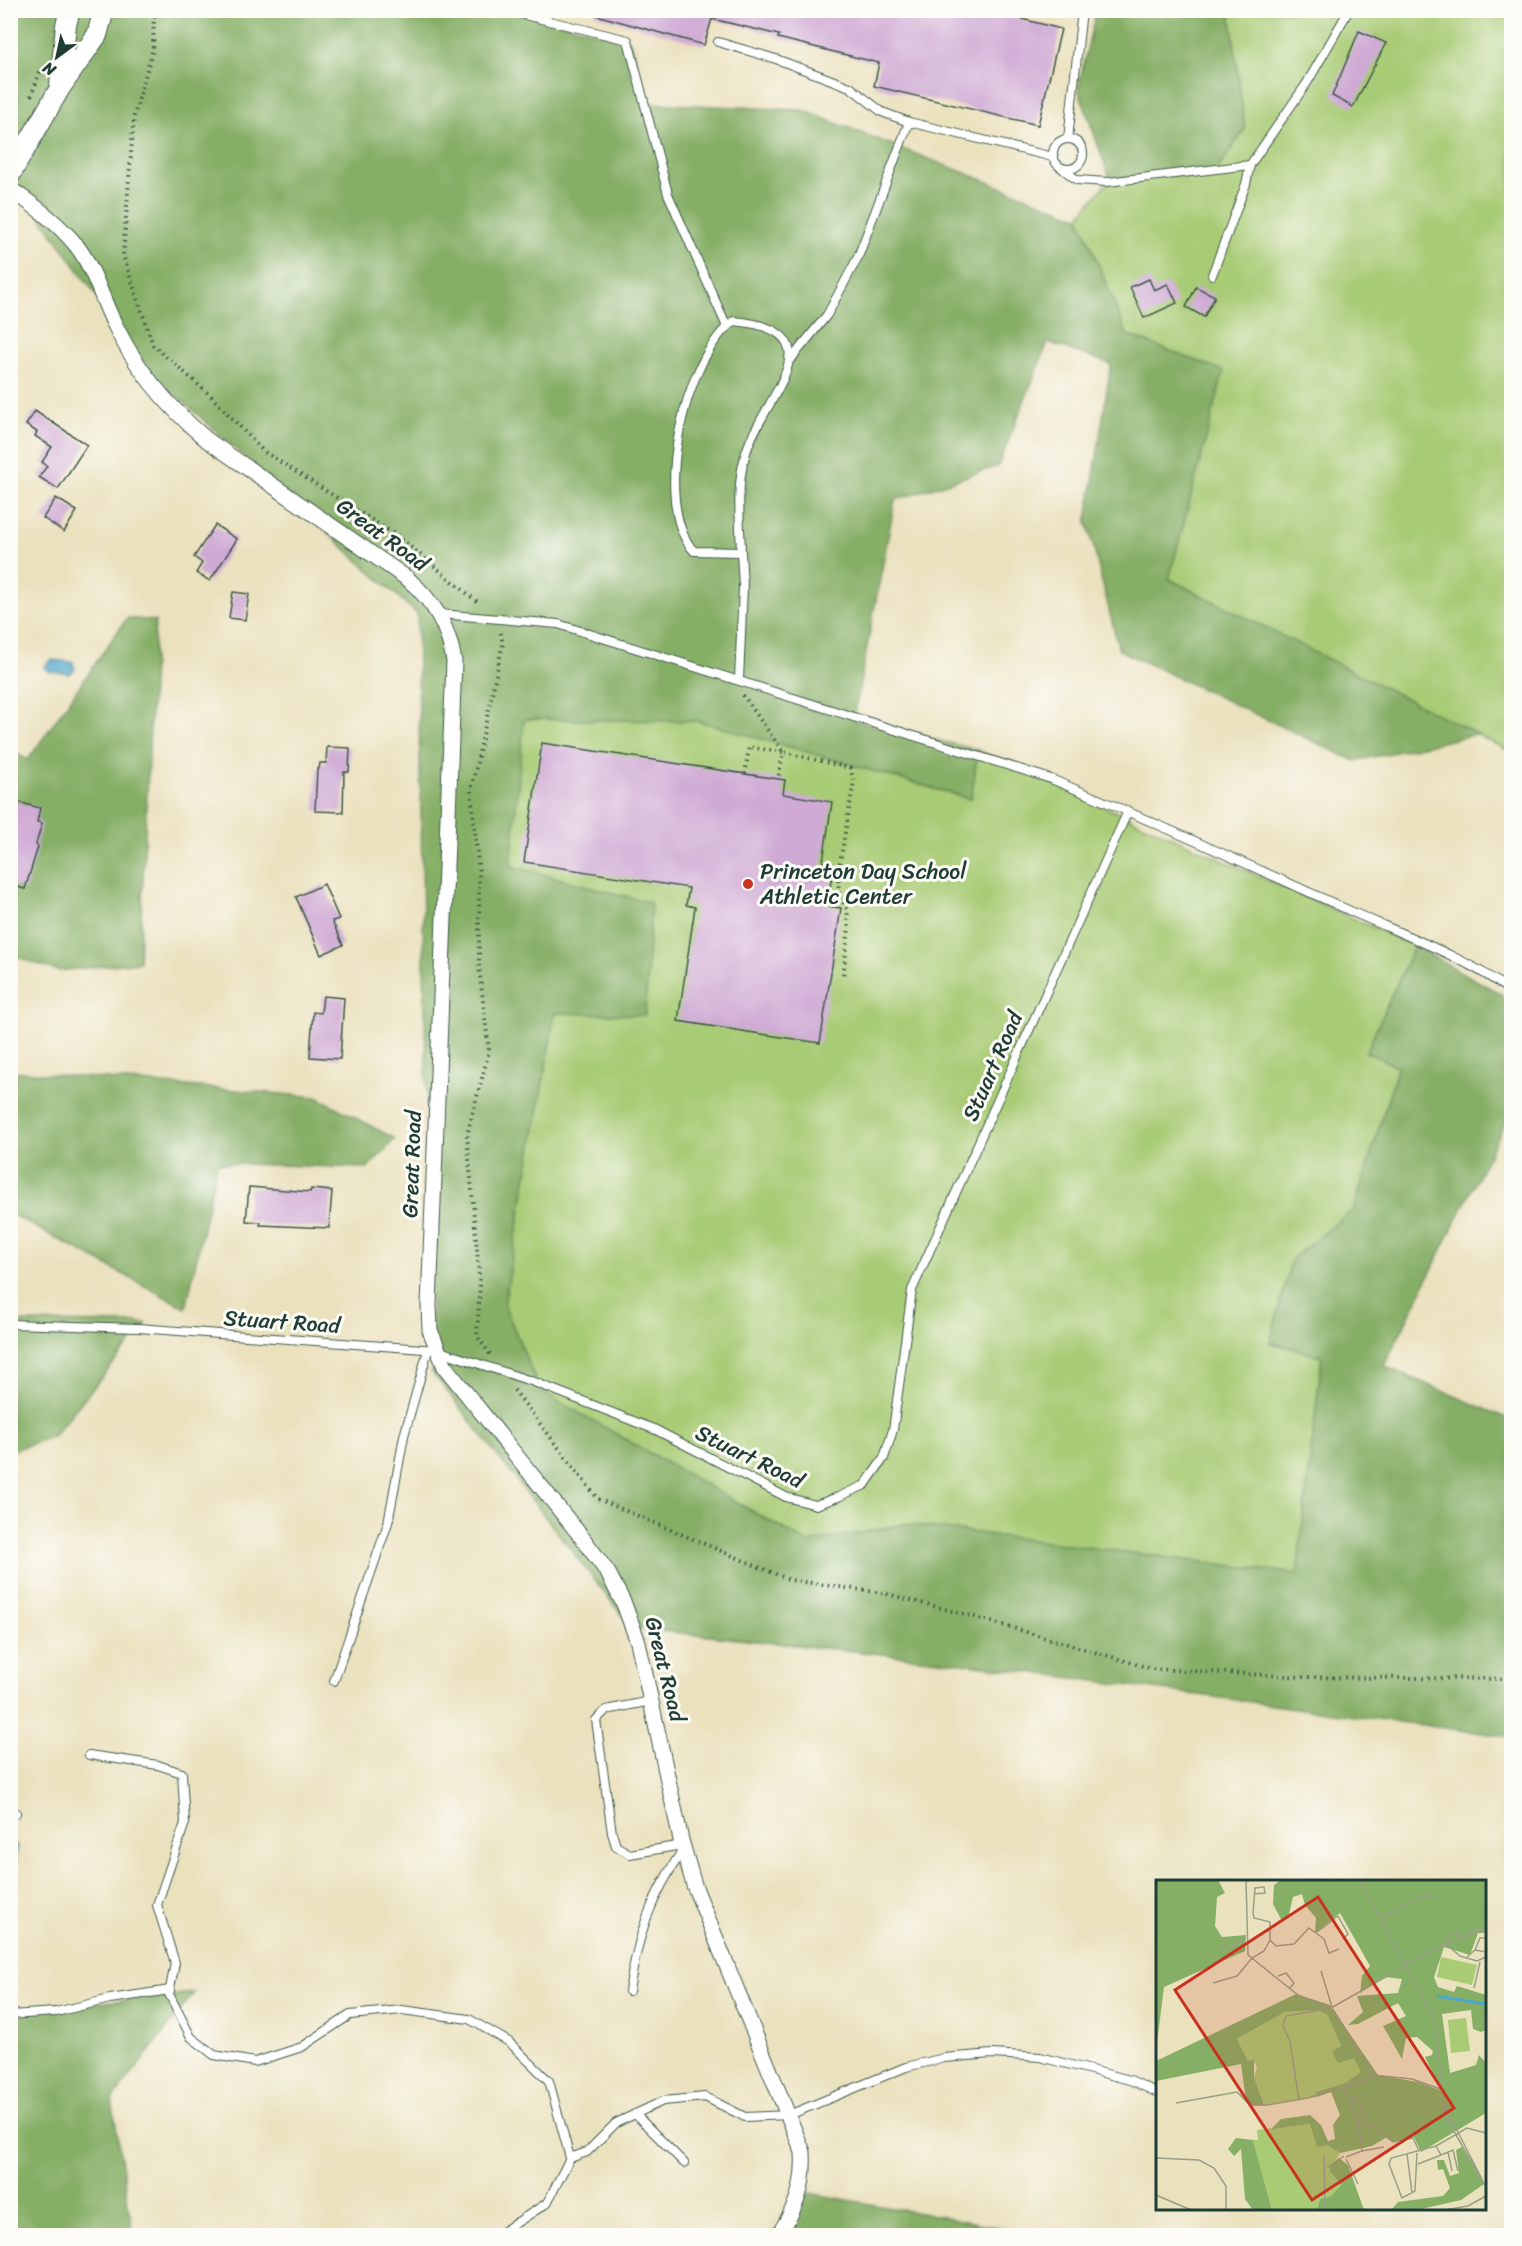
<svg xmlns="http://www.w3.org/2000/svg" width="1522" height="2246" font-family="Sriracha,sans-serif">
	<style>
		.green { fill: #a8cb74; stroke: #648454; stroke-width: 1.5 }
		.forest { fill: #86af66; stroke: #52764d; stroke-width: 1.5 }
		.water { fill: #4da6cb; stroke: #367280; stroke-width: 1.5 }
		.building { fill: #cfaad4 }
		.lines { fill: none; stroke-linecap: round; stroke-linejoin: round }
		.service-casing { stroke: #3d5649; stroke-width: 10 }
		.minor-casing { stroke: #3d5649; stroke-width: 17 }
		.tertiary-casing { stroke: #3d5649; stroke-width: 22 }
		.path { stroke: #3d5649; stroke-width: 4; stroke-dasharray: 1.5 4.5; stroke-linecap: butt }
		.service { stroke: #fff; stroke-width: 8 }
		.minor { stroke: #fff; stroke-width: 15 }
		.tertiary { stroke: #fff; stroke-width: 20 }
		.poi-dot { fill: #c8321e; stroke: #fdfcf7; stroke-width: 2 }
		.labels { text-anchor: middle; stroke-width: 6; stroke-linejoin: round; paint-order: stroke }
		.street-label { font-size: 22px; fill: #1f3d34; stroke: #fdfcf7 }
		.poi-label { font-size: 22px; fill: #1f3d34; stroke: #fdfcf7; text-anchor: start }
		.inset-river { fill: none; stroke: #4da6cb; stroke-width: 3 }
		.inset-road { fill: none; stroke: #999f86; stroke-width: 1.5 }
		.view { fill: #c8321e; fill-opacity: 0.15; stroke: #c8321e; stroke-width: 3 }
		.inset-edge { fill: none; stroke: #1f3d34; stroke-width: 3 }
	</style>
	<rect width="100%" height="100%" fill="#fdfcf7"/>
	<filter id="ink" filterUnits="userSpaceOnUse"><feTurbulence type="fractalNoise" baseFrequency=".0167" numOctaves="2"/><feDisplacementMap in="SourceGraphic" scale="12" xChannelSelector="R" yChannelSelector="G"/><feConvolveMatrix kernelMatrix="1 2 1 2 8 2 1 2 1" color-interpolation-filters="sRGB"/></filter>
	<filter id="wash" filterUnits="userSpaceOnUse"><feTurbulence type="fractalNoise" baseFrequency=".008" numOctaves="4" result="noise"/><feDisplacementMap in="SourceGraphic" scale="24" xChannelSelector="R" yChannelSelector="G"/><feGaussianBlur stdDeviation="1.35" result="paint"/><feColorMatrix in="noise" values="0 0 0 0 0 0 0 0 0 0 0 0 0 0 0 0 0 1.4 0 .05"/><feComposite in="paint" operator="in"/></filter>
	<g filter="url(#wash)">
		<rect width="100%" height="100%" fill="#eae1bd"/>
		<g class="green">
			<polygon points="1230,11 1511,11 1511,752 1169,579 1223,371 1127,335 1079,217 1110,179 1245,129"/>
			<polygon points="524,719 699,721 970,799 978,750 1414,946 1366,1052 1398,1066 1354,1210 1292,1259 1270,1343 1322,1356 1297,1574 905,1524 808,1543 540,1391 504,1305 555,1013 651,903 510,866"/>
		</g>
		<g class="forest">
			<polygon points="10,11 519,11 630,41 647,103 802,110 1079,217 1127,335 1224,371 1169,579 1477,734 1355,761 1119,650 1087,521 1111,364 1048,342 998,466 895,500 853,720 978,750 971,799 699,721 524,719 511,866 651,903 645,1015 555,1013 504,1305 540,1391 808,1543 905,1524 1297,1574 1322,1357 1270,1342 1292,1259 1354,1209 1398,1067 1366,1052 1414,946 1503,995 1511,1020 1511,1110 1384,1366 1511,1420 1511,1737 939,1660 632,1628 432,1372 417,614 150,371 11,175"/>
			<polygon points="1096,11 1230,11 1245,129 1216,172 1110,179 1078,88"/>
			<polygon points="127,618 155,621 139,962 58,971 11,955 11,751 28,760"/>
			<polygon points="11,1071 317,1097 395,1139 368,1168 217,1163 186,1308 11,1214"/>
			<polygon points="11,1322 147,1323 53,1436 11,1451"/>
			<polygon points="194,1993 112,2100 133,2235 11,2235 10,2012"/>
			<polygon points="808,2193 1044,2235 779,2236"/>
		</g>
		<g class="water">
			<polygon points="51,660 73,662 75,670 69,674 48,671 44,667"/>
			<polygon points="10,1845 17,1845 14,1902 11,1901"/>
		</g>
		<g id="blocks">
			<g class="building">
				<polygon points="597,10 987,10 1061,29 1038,125 874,86 879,63 778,38 779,35 712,19 704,45 596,15"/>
				<polygon points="1359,31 1386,43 1353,107 1332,96"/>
				<polygon points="1149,279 1154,290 1168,284 1177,303 1144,318 1130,287"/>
				<polygon points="1196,287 1215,296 1204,317 1186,307"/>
				<polygon points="35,411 87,445 58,489 39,477 47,466 42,462 52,447 35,436 37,432 26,425"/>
				<polygon points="56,498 77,511 64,532 43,518"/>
				<polygon points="215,525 237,539 210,581 196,573 202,563 194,557"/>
				<polygon points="233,592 249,594 245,620 229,618"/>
				<polygon points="542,743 785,780 783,794 832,802 821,874 832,875 827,906 841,908 820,1043 678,1021 695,907 686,905 689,888 524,862"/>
				<polygon points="327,747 350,748 349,772 344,772 343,812 315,811 317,769 319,769 320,763 326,763"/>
				<polygon points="10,800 40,808 37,822 42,823 36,844 38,847 25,889 10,885"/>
				<polygon points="324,884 339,919 332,921 343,945 321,955 296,897"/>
				<polygon points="323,996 344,998 340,1059 310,1057 313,1012 321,1013"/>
				<polygon points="249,1187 310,1192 311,1189 332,1191 329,1228 260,1225 261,1222 246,1221"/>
			</g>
		</g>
	</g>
	<g filter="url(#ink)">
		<use href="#blocks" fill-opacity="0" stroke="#3d5649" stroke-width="1.5"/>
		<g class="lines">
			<g class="service-casing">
				<g id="service">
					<polyline points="504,10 628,40 668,194 727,327"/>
					<polyline points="718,42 776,59 850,87 882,112 909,122"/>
					<circle cx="1068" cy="154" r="15"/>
					<polyline points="1068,139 1082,10"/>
					<polyline points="1063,169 1077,180 1107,182 1250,165"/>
					<polyline points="1212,275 1246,184 1250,165 1307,83 1349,10"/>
					<polyline points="792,358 827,315 858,257 909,122 1053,157"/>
					<path d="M440 614 558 624 1051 779C1155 822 1256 868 1357 914 1402 934 1476 962 1512 993"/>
					<path d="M739 680 743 587 741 552 694 551C651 505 684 357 734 321 844 331 759 401 745 456 736 487 740 520 741 552"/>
					<polyline points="10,1324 138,1328 437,1350 534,1382 656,1430 786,1497 816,1505 838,1497 865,1485 884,1458 893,1430 912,1290 1128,811"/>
					<polyline points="334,1681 388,1523 404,1436 428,1350"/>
					<polyline points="651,1701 606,1710 596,1720 612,1833 616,1846 630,1854 682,1845"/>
					<polyline points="89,1755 158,1765 182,1773 185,1823 157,1905 175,1963 169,1994 191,2037 214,2055 255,2062 302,2047 350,2015 402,2010 469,2019 509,2042 549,2081 570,2158 547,2203 496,2236"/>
					<polyline points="10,1813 16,1813"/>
					<path d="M629 1991C639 1932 649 1901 682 1851"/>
					<polyline points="10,2015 56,2012 110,1999 170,1990"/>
					<polyline points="635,2114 684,2163"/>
					<polyline points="570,2158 587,2152 616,2123 663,2101 705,2097 745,2117 789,2115 906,2067 944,2058 992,2054 1040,2057 1130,2080 1158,2093"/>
				</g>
			</g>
			<g class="minor-casing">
				<path id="minor" d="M10 189C35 206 57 222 76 245 94 268 101 297 114 323 136 370 168 407 207 440L408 579C435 603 448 626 454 661L429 1305 430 1330 445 1367 584 1540 608 1573 624 1604 638 1642 681 1840 694 1885 803 2152C805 2186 796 2208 778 2236"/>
			</g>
			<g class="tertiary-casing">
				<g id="tertiary">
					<polyline points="60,85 66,25 70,10"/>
					<polyline points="10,175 60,88 97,35 104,10"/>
				</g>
			</g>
			<g class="path">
				<polyline points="154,10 153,48 134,116 123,255 153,345 209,394 263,451 399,537 480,604"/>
				<polyline points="31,96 40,72"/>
				<polyline points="743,695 783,752 850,768 854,781 838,874 839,896 847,909 849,928 843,976"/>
				<polyline points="745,774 749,747 783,752 778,779"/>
				<polyline points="490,1354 477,1336 480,1284 467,1135 489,1051 479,967 479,873 471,790 503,643 500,630"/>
				<polyline points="514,1390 598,1499 790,1580 883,1593 968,1615 1153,1669 1303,1677 1512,1679"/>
			</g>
			<use href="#service" class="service"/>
			<use href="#minor" class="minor"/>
			<use href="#tertiary" class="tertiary"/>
		</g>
	</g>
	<circle class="poi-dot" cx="748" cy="884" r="6"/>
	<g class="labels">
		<g class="street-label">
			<text transform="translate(383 534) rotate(36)" y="8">Great Road</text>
			<text transform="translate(992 1066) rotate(-66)" y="8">Stuart Road</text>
			<text transform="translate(411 1164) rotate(-88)" y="8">Great Road</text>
			<text transform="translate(282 1321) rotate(4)" y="8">Stuart Road</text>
			<text transform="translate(750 1456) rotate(26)" y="8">Stuart Road</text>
			<text transform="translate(666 1669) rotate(76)" y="8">Great Road</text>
		</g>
		<g class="poi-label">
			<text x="760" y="879">Princeton Day School<tspan x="760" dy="25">Athletic Center</tspan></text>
		</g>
	</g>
	<g transform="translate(1156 1880)">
		<rect width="330" height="330" fill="#eae1bd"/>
		<path d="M285 77 321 85 316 105 281 97ZM163 130 172 136 185 166 183 182 198 177 206 192 189 203 159 212 161 217 108 225 98 197 101 188 97 179 92 181 81 159 129 132ZM310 138 314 171 295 173 292 140ZM154 244 184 273 174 291 185 305 175 316 164 319 161 330H116L97 260H102L101 250Z" fill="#a8cb74"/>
		<path d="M0 0H62L69 13 61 17 59 46 66 57 90 55 89 71 8 107 0 171ZM125 0H330V53H322L314 75 288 67 278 97 282 107 298 112 301 106 330 115V150L325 152 317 149 315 130 286 134 294 193 320 185 323 175 330 183V233L265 272 258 257 237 262 231 257 216 266 184 273 172 265 161 267 154 244 115 249 125 239 154 235 165 245 172 261 179 259 177 245 184 235 175 212 161 217 159 212 189 203 205 192 198 178 182 183 176 172 185 166 172 136 163 130 129 132 81 159 92 181 98 179V197L108 225 97 226 90 220 85 184 0 201V181L140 114 174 125 222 195 262 202 286 211 269 177 276 175 277 171 261 157 250 158 246 179 227 146 250 136 242 123 202 144 192 145 207 132 201 116 242 113 246 99 229 97 204 113 206 96 214 86 184 33 159 53 160 38 149 25 146 14 137 17 132 38 126 41 117 24 118 5ZM80 258 97 260 116 330H97L89 319 85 269 78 276 72 269ZM306 267 328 304 305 320 261 330H235L242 322 287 316 294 308 287 289 282 290 281 280H288L294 296 303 293 300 270ZM183 278 192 285 208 330H161L164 319 175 316 185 305 174 291V285Z" fill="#86af66"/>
		<path class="inset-river" d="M281 116 330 124"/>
		<path class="inset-road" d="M90 0 92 75 142 115 177 129 217 195 256 199 287 210M203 0 279 140 289 236 330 307M98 14 109 13 108 7 99 8 97 33 98 38 114 42V60L120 66 138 64 153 48 168 59 173 73 183 69M224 38 267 16 278 17M320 50 292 54 290 64 304 76 321 81 330 77M161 52 182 36 192 54 187 59M63 68 75 67 89 58M319 70 324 58H330M311 77 319 70 330 72M165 91 176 127M122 96 130 93 138 103 134 108M57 103 81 96 96 78 108 71 114 60M318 108 324 82M188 209 195 221 203 220 210 242H202L195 221M143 220 134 162 127 145 130 136 175 128 279 69 330 48M20 223 81 212 94 225H111L152 218 220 197M288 225 326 299M210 241 237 262 257 258 263 271M280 266 285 275 297 270 302 291M206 271 228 267M292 272 296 291M261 273 259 311 246 318 233 284 235 278 280 266 311 248 330 253M251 274 256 313M168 275 169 330M190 277 206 271 202 242M0 278 43 280 58 288 70 306V330M190 279 202 304M262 284 285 275M171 288 188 276M0 315 35 330M288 330 312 326 330 316"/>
		<path class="view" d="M162 17 298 228 156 320 19 110Z"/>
		<rect width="330" height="330" class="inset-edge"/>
	</g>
	<rect width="1522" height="2246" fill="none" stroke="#fdfcf7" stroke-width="36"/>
	<g transform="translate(57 57) rotate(213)" stroke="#fdfcf7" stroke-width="4.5" paint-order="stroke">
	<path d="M0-4.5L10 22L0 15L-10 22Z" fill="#1f3d34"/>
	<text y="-9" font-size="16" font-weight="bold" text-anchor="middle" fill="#1f3d34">N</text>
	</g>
</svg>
